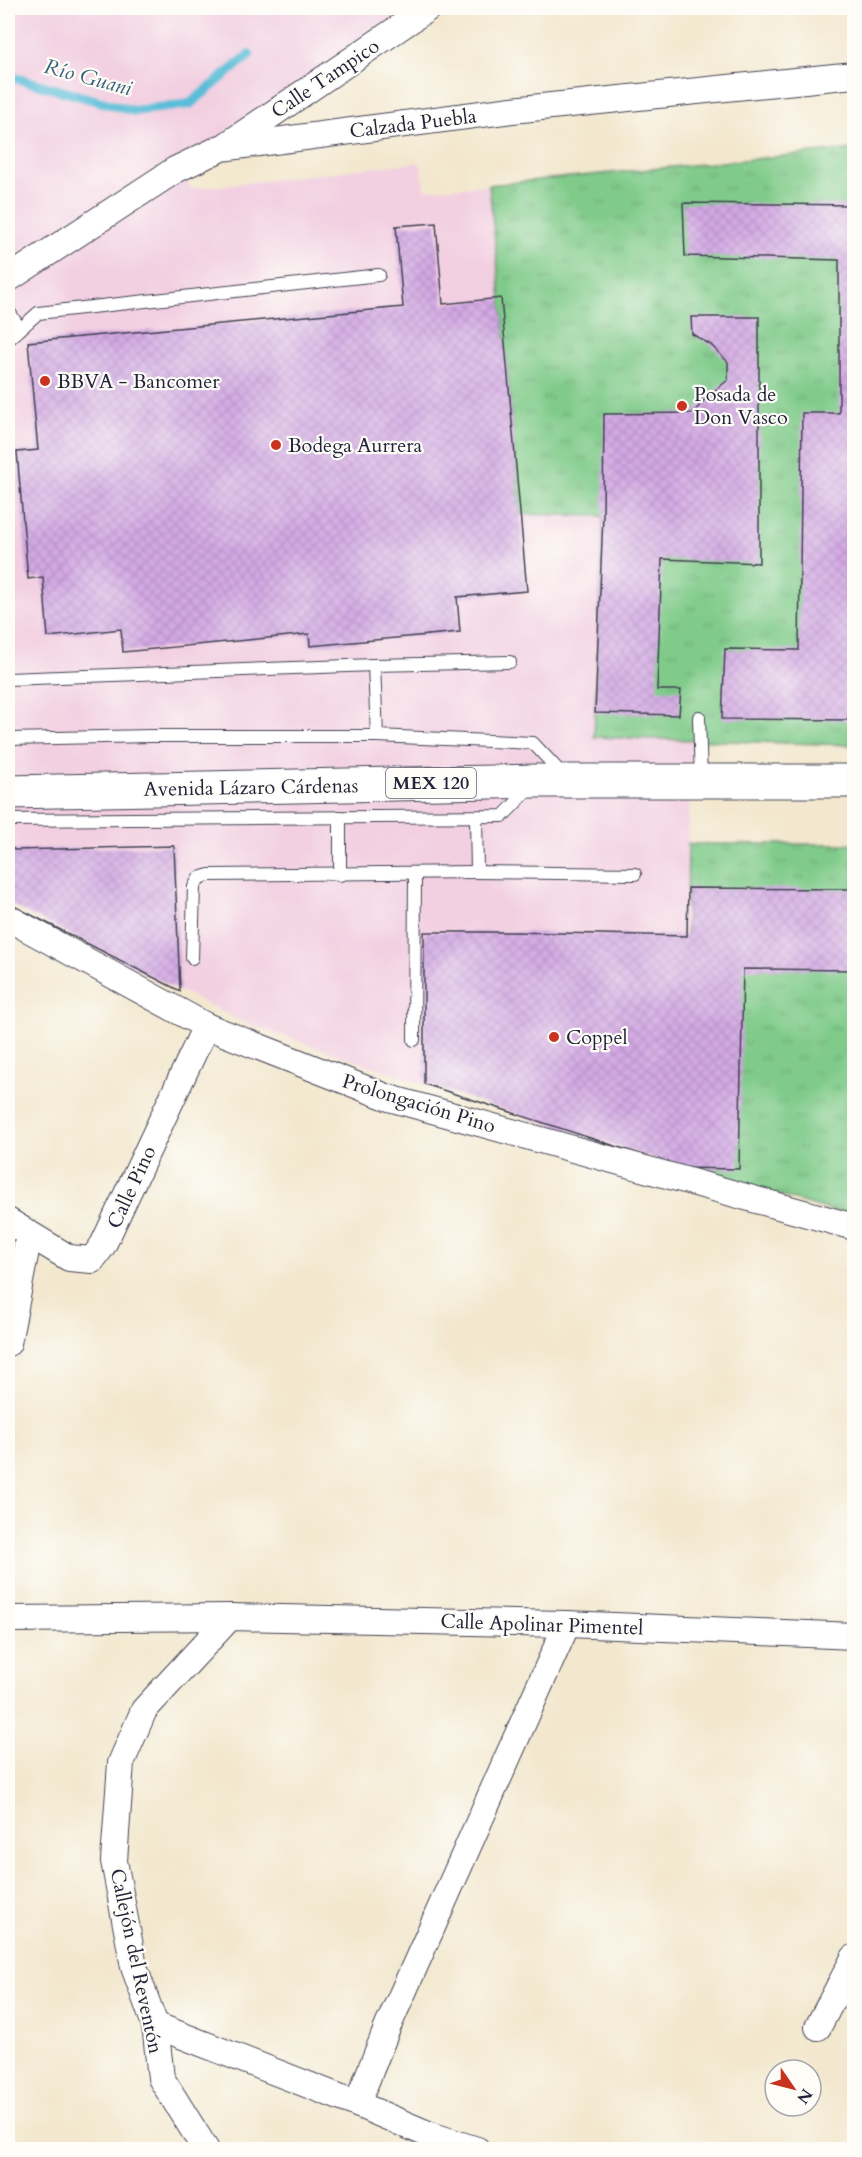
<svg xmlns="http://www.w3.org/2000/svg" width="862" height="2157" font-family="Cardo,serif">
	<style>
		.built { fill: #f2cfe1 }
		.park { fill: url(#park-tufts); stroke: #517662; stroke-width: 1.5 }
		.lines { fill: none; stroke-linecap: round; stroke-linejoin: round }
		.stream { stroke: #5abdd8; stroke-width: 10 }
		.building { fill: url(#building-cross-hatch) }
		.lane-casing { stroke: #414051; stroke-width: 14 }
		.street-casing { stroke: #414051; stroke-width: 28 }
		.primary-casing { stroke: #414051; stroke-width: 35 }
		.lane { stroke: #fff; stroke-width: 12 }
		.street { stroke: #fff; stroke-width: 26 }
		.primary { stroke: #fff; stroke-width: 33 }
		.poi-dot { fill: #c8321e; stroke: #fdfcf7; stroke-width: 2 }
		.labels { text-anchor: middle; stroke-width: 4.5; stroke-linejoin: round; paint-order: stroke }
		.shield { fill: #fdfcf7; stroke: #646373; stroke-width: 1.5 }
		.shield-label { font-size: 18px; font-weight: bold; fill: #22223b }
		.street-label { font-size: 20px; fill: #22223b; stroke: #fdfcf7 }
		.poi-label { font-size: 20px; fill: #22223b; stroke: #fdfcf7; text-anchor: start }
		.water-label { font-size: 21px; font-style: italic; fill: #38607a; stroke: #fdfcf7 }
	</style>
	<defs>
		<pattern id="park-tufts" width="24" height="20" patternUnits="userSpaceOnUse" patternTransform="scale(1.5)"><rect width="24" height="20" fill="#80cb8a"/><path d="M3 7l-1-3M5 7V3M7 7l1-3M15 17l-1-3M17 17v-4M19 17l1-3" fill="none" stroke="#6eae78"/></pattern>
		<pattern id="building-cross-hatch" width="8" height="8" patternUnits="userSpaceOnUse" patternTransform="scale(1.5)"><rect width="8" height="8" fill="#d3a9e4"/><path d="M0 0l8 8M0 8l8-8" fill="none" stroke="#b591c4"/></pattern>
	</defs>
	<rect width="100%" height="100%" fill="#fdfcf7"/>
	<filter id="ink" filterUnits="userSpaceOnUse"><feTurbulence type="fractalNoise" baseFrequency=".0167" numOctaves="2"/><feDisplacementMap in="SourceGraphic" scale="12" xChannelSelector="R" yChannelSelector="G"/><feConvolveMatrix kernelMatrix="1 2 1 2 8 2 1 2 1" color-interpolation-filters="sRGB"/></filter>
	<filter id="wash" filterUnits="userSpaceOnUse"><feTurbulence type="fractalNoise" baseFrequency=".008" numOctaves="4" result="noise"/><feDisplacementMap in="SourceGraphic" scale="24" xChannelSelector="R" yChannelSelector="G"/><feGaussianBlur stdDeviation="1.35" result="paint"/><feColorMatrix in="noise" values="0 0 0 0 0 0 0 0 0 0 0 0 0 0 0 0 0 1.4 0 .05"/><feComposite in="paint" operator="in"/></filter>
	<g filter="url(#wash)">
		<rect width="100%" height="100%" fill="#f3e8cf"/>
		<polygon class="built" points="8,8 428,8 175,170 192,189 420,162 425,190 489,185 501,298 603,515 594,737 692,740 688,844 683,1168 424,1084 240,1021 8,903"/>
		<g class="park">
			<polygon points="854,149 854,745 594,737 603,516 520,514 501,298 489,185"/>
			<polygon points="688,844 854,844 854,1217 683,1168"/>
		</g>
		<g class="lines">
			<polyline class="stream" points="8,76 134,111 190,104 249,55"/>
		</g>
		<g id="blocks">
			<g class="building">
				<polygon points="683,203 854,205 854,720 722,719 725,649 799,650 802,413 839,413 839,260 685,256"/>
				<polygon points="436,223 443,304 501,298 527,591 457,597 460,632 310,646 309,634 123,652 121,629 48,637 43,577 28,579 17,452 38,450 28,342 403,307 396,226"/>
				<polygon points="691,317 759,317 759,563 662,559 657,690 681,690 679,715 595,713 603,515 604,414 693,413 709,395 728,380 728,362 711,345 692,334"/>
				<polygon points="8,846 15,850 174,846 180,991 8,903"/>
				<polygon points="688,888 854,889 854,970 743,969 739,1169 683,1168 424,1084 424,932 514,932 687,936"/>
			</g>
		</g>
	</g>
	<g filter="url(#ink)">
		<use href="#blocks" fill-opacity="0" stroke="#414051" stroke-width="1.5"/>
		<g class="lines">
			<g class="lane-casing">
				<g id="lane">
					<polyline points="8,310 20,329"/>
					<polyline points="8,340 38,313 379,275"/>
					<polyline points="374,665 377,736"/>
					<polyline points="8,679 374,665 510,662"/>
					<polyline points="699,717 701,779"/>
					<polyline points="8,739 151,736 377,736 533,743 564,776"/>
					<polyline points="476,817 477,872 635,874"/>
					<polyline points="8,820 503,816 531,787"/>
					<polyline points="340,875 340,817"/>
					<polyline points="192,958 194,887 199,878 209,875 477,872"/>
					<polyline points="414,1040 415,873"/>
				</g>
			</g>
			<g class="street-casing">
				<g id="street">
					<polyline points="227,145 428,8"/>
					<polyline points="8,279 175,170 221,148 512,110 854,75"/>
					<polyline points="8,918 206,1026 389,1098 854,1227"/>
					<polyline points="8,1221 69,1258 92,1260 103,1245 206,1026"/>
					<polyline points="8,1343 29,1235"/>
					<polyline points="8,1619 230,1617 567,1624 854,1636"/>
					<polyline points="155,2025 357,2104 430,2135 477,2150"/>
					<polyline points="818,2027 854,1958"/>
					<polyline points="357,2104 388,2026 567,1624"/>
					<polyline points="206,2150 161,2078 155,2025 134,1967 114,1861 121,1763 144,1710 230,1617"/>
				</g>
			</g>
			<g class="primary-casing">
				<polyline id="primary" points="8,792 536,781 854,781"/>
			</g>
			<use href="#lane" class="lane"/>
			<use href="#street" class="street"/>
			<use href="#primary" class="primary"/>
		</g>
	</g>
	<g class="poi-dot">
		<circle cx="45" cy="381" r="6"/>
		<circle cx="682" cy="406" r="6"/>
		<circle cx="276" cy="445" r="6"/>
		<circle cx="554" cy="1037" r="6"/>
	</g>
	<g class="labels">
		<rect class="shield" x="386" y="768" width="90" height="30" rx="4.5"/>
		<g class="shield-label">
			<text x="431" y="789">MEX 120</text>
		</g>
		<g class="street-label">
			<text transform="translate(325 78) rotate(-34)" y="7">Calle Tampico</text>
			<text transform="translate(413 123) rotate(-7)" y="7">Calzada Puebla</text>
			<text transform="translate(251 787) rotate(-1)" y="7">Avenida Lázaro Cárdenas</text>
			<text transform="translate(419 1103) rotate(17)" y="7">Prolongación Pino</text>
			<text transform="translate(131 1187) rotate(-65)" y="7">Calle Pino</text>
			<text transform="translate(542 1624) rotate(2)" y="7">Calle Apolinar Pimentel</text>
			<text transform="translate(137 1961) rotate(78)" y="7">Callejón del Reventón</text>
		</g>
		<g class="poi-label">
			<text x="57" y="388">BBVA - Bancomer</text>
			<text x="694" y="401">Posada de<tspan x="694" dy="23">Don Vasco</tspan></text>
			<text x="288" y="452">Bodega Aurrera</text>
			<text x="566" y="1044">Coppel</text>
		</g>
		<g class="water-label">
			<text transform="translate(88 77) rotate(15)" y="7">Río Guani</text>
		</g>
	</g>
	<rect width="862" height="2157" fill="none" stroke="#fdfcf7" stroke-width="30"/>
	<g transform="translate(793 2088) rotate(125)"><circle r="28" fill="#fdfcf7" stroke="#a5a5ac" stroke-width="1.5"/>
	<path d="M0-4.5L10 22L0 15L-10 22Z" fill="#c8321e"/>
	<text y="-9" font-size="16" font-weight="bold" text-anchor="middle" fill="#22223b">N</text>
	</g>
</svg>
